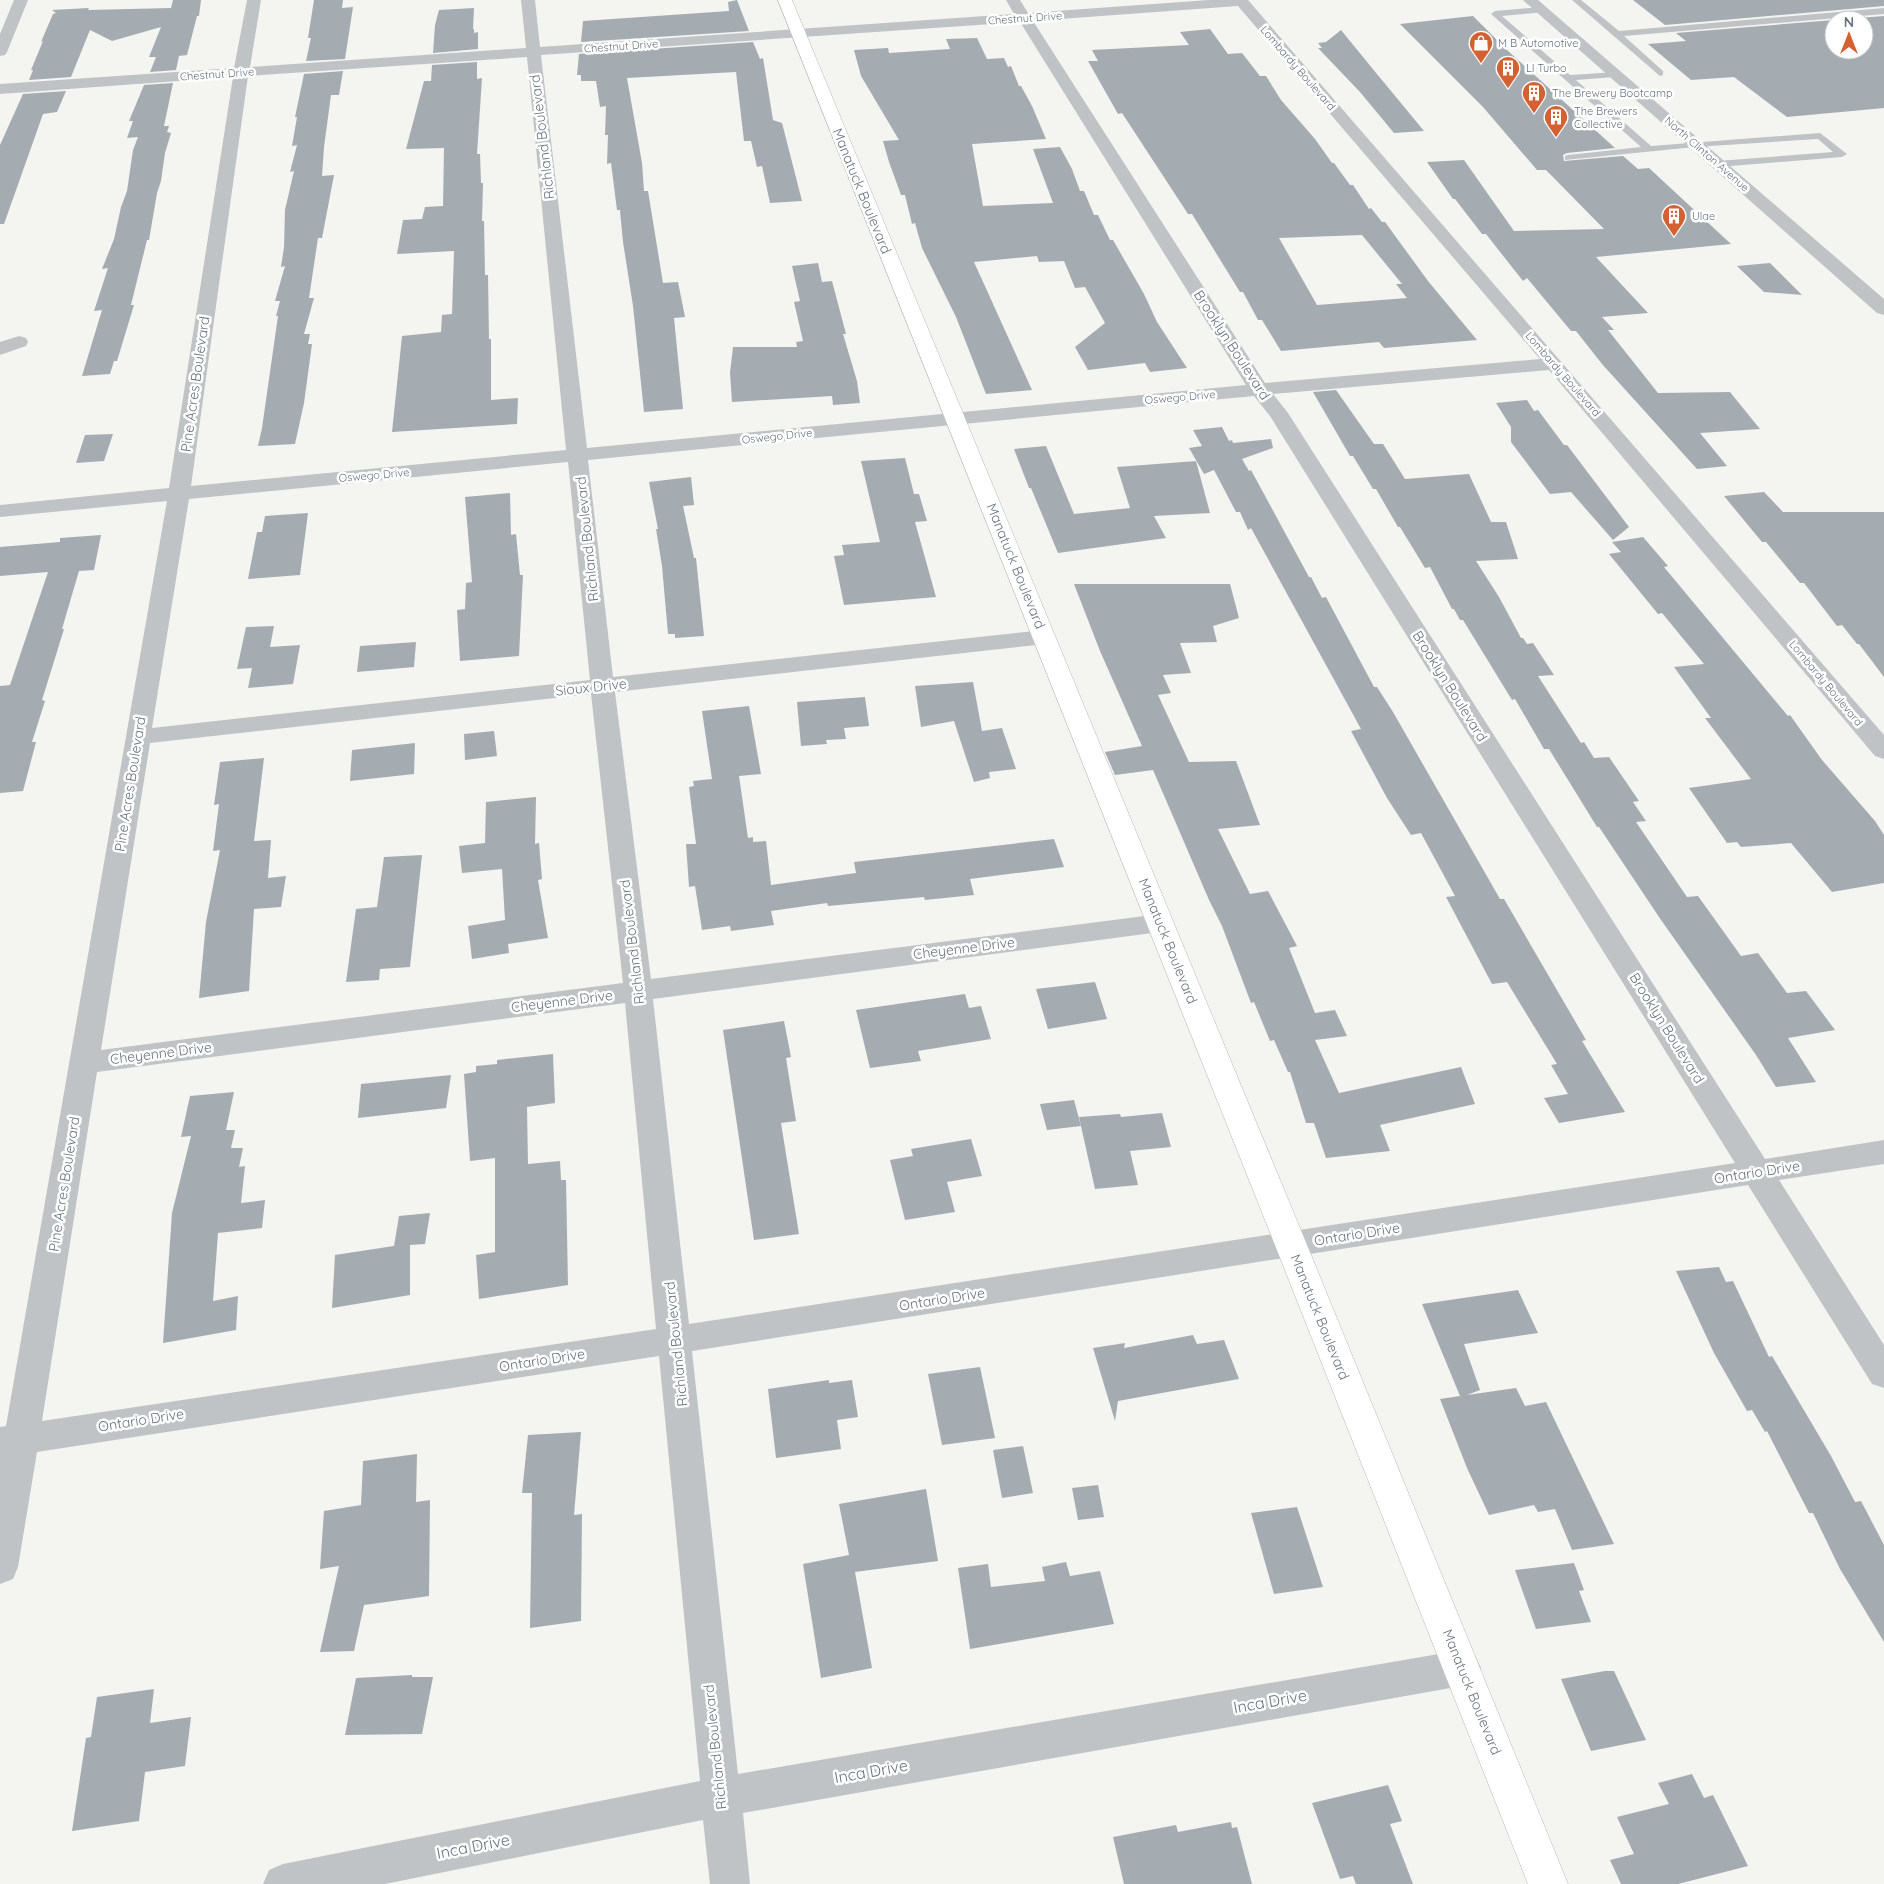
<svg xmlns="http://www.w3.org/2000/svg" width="1884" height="1884" font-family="Quicksand,sans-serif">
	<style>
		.building { fill: #a5acb1; fill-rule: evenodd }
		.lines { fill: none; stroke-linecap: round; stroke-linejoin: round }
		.secondary-casing { stroke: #b3b7bb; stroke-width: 1 }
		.lane { fill: #c0c3c6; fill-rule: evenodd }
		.street { fill: #c0c3c6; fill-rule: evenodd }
		.secondary { fill: #fff; fill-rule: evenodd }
		.labels { text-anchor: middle; stroke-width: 5; stroke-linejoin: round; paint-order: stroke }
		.far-street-label { font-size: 11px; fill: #66727f; stroke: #fff }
		.far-poi-label { font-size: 11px; fill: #66727f; stroke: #fff; text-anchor: start }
		.street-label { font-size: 14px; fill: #66727f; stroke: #fff }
		.near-street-label { font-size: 16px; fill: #66727f; stroke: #fff }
	</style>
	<rect width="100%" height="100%" fill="#f4f4f1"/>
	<g class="building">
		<polygon points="173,0 201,0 199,16 197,16 187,55 179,56 176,70 150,72 156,57 149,57 161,27 112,41 90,30 71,77 29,80 33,70 31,70 43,41 41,42 53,14 56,13 52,10 89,8 88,10 171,8"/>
		<polygon points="314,0 343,0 342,8 353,7 345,59 306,61 311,38 308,38"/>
		<polygon points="737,0 749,31 581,42 583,21 729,11 728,2"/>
		<polygon points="1633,0 1884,0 1884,6 1665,25"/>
		<polygon points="474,8 473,29 474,29 474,33 478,32 478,49 433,53 435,25 439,10"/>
		<polygon points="1473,16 1508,51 1615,148 1567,153 1563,155 1564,161 1623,156 1638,169 1649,168 1731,244 1596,257 1648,313 1602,317 1614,330 1608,330 1658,393 1730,392 1760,429 1700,433 1727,466 1697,469 1602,364 1576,331 1571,331 1527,278 1523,281 1486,234 1482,234 1455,199 1453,199 1427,162 1464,160 1514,231 1604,229 1546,170 1537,170 1483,107 1400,24"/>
		<polygon points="1884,16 1884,108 1787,117 1734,77 1691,80 1648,44 1686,41 1676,33 1834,20 1834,50 1864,50 1864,20 1835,20"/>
		<path d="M1210 29 1228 54 1242 53 1260 76H1266L1281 100 1315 139 1332 163H1334L1350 185H1353L1369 209 1371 208 1382 222H1385L1428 281 1477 340 1384 348 1379 342 1281 351 1262 320H1258L1243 292H1240L1192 214H1188L1122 113 1118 114 1088 61H1098L1092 50 1189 45 1180 32ZM1362 235 1402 284H1396L1407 298 1317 305 1279 238Z"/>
		<polygon points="1341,30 1372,68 1424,131 1394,133 1360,92 1318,48 1322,48 1318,43 1326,42"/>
		<polygon points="977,38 987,59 1004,58 1008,67 1011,66 1019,86 1021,86 1032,106 1046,139 972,144 983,206 1053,203 1033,149 1060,147 1072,169 1080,191 1084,191 1094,215 1098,215 1110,240 1113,240 1144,294 1157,322 1187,368 1150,372 1145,363 1088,370 1075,347 1105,323 1085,287 1075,288 1064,261 1039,262 1037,256 974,262 1032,390 986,394 956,317 922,248 915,223 912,224 905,195 901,195 889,162 883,141 899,140 861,76 854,50 888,48 889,53 950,49 946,39"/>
		<polygon points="753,42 760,59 763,58 773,120 782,123 802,201 770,203 762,166 757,167 751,141 744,141 736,72 627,78 642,163 644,191 648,191 663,283 678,282 685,317 674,318 683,409 644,412 633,306 623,242 620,210 617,210 611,163 607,164 608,135 605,135 606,106 600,107 596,81 581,81 581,75 577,75 579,54"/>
		<polygon points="477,62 477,79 482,78 477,154 480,154 481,183 483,183 482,221 484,221 485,275 488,275 489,339 491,339 491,400 518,398 517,424 392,432 402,336 441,332 442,315 452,314 454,251 397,254 403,220 422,219 425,207 443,206 444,148 406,149 424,81 431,81 432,65"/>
		<polygon points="343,71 339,95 331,95 324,147 322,176 334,175 322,238 318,238 309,298 314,298 304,334 310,334 308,344 312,344 304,403 295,444 258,446 262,428 278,316 276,316 280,301 275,301 285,266 281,267 284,247 285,210 294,171 290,172 297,145 292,146 297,117 295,117 304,74"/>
		<polygon points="173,83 164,126 169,126 167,132 171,133 165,153 161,181 157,193 149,240 147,240 131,305 134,305 117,361 114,361 110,374 82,376 102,310 94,311 108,268 102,269 114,239 121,207 127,191 133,150 138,137 127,138 133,121 129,121 144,85"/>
		<polygon points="66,91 57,112 43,114 4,224 0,224 0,145 23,94"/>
		<polygon points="818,263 822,282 832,281 846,334 843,334 857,381 860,403 833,405 832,396 732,402 730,373 733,347 797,347 796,342 803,341 794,302 800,301 792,266"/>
		<polygon points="1770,263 1802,295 1764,292 1737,266"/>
		<polygon points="1336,390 1374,444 1383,444 1405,479 1469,474 1491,522 1506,522 1518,559 1476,561 1499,597 1521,638 1523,638 1527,644 1533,643 1554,675 1538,676 1581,743 1584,742 1594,758 1609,757 1639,801 1633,802 1646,821 1636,822 1687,897 1698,896 1741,956 1758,953 1787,993 1806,991 1835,1030 1788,1038 1816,1082 1776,1087 1756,1055 1659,917 1599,827 1597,827 1549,749 1544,749 1515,699 1512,700 1463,620 1460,620 1454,609 1452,609 1430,567 1425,568 1400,527 1398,527 1376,489 1373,489 1353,456 1350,456 1313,392"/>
		<polygon points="1527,400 1534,411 1538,410 1564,445 1567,445 1629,527 1613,540 1571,492 1550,494 1511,442 1511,427 1496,403"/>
		<polygon points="1222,427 1229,441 1232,440 1233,443 1271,439 1273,448 1242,459 1249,471 1251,470 1309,577 1311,577 1322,598 1326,597 1374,687 1377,687 1393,712 1500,899 1504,899 1586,1040 1582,1041 1625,1112 1559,1123 1544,1098 1568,1094 1551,1065 1557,1064 1507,982 1492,984 1446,897 1455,896 1421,833 1411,835 1387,798 1351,731 1361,729 1251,528 1248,530 1240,512 1236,512 1214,470 1204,474 1189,448 1202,446 1193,430"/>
		<polygon points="113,434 104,461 76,463 85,435"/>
		<polygon points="1046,446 1074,514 1130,508 1117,467 1196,461 1210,513 1154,516 1166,538 1058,553 1031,488 1029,488 1014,449"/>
		<polygon points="905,458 914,494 919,494 927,521 915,522 936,597 844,605 834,556 844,555 842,545 880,542 861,461"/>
		<polygon points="691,477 694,505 683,506 694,558 696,558 704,636 675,638 675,634 668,634 662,566 656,529 658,529 649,482"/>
		<polygon points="1764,492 1783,512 1884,512 1884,677 1859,644 1857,644 1842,625 1837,626 1804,583 1800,583 1766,542 1762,542 1724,496"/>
		<polygon points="510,493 511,535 516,534 520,575 523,575 519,656 460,661 457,610 465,609 466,583 472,582 465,497"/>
		<polygon points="308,513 300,575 248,579 257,532 262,532 265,516"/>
		<polygon points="101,535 94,570 79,571 62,629 64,629 42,700 45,701 32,742 36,742 23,791 0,793 0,686 10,685 48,572 0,576 0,547 60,542 60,538"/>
		<polygon points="1643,537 1668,566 1664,567 1788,716 1790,715 1822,760 1875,821 1884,835 1884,883 1832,892 1791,843 1741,847 1737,842 1727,843 1689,788 1751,779 1705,718 1711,718 1674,667 1704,664 1662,613 1658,614 1609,554 1621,552 1612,542"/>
		<polygon points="1074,584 1230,584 1239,618 1213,626 1217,642 1180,643 1191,673 1163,675 1171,693 1158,695 1189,762 1236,761 1260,825 1218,829 1250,894 1268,891 1297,946 1289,948 1315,1013 1335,1010 1347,1036 1315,1040 1339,1093 1461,1067 1475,1104 1380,1125 1390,1151 1326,1158 1314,1123 1306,1123 1290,1072 1288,1072 1274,1040 1270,1041 1254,1002 1251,1003 1222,926 1209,900 1153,770 1115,775 1105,752 1142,746 1100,651"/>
		<polygon points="274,626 270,647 300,645 293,684 248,688 252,668 237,669 246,627"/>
		<polygon points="416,642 414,667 357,672 360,646"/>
		<polygon points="973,682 982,731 1002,728 1016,769 989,772 990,778 974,782 954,721 921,727 915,686"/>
		<polygon points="865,697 869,726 844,728 846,739 826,740 827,744 801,746 797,702"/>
		<polygon points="749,706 761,774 739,776 748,838 753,837 753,842 766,841 771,885 856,873 854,862 1054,839 1064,867 970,879 974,895 925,900 924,897 828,906 827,903 771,911 774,925 731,931 730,926 702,930 695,886 689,887 686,844 696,844 689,787 694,786 693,781 712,779 702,711"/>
		<polygon points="494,731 497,756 465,760 464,734"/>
		<polygon points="415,743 414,774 350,781 352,750"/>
		<polygon points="264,758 254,841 271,840 268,878 286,876 281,907 254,909 249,991 199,998 206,922 220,850 213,851 219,804 214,805 220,762"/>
		<polygon points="536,797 535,844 539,843 542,879 538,880 548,938 508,944 509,953 472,959 468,926 505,920 502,869 462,873 459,846 485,843 486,802"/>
		<polygon points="422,855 410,967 380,969 379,980 346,982 356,909 377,907 384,857"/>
		<polygon points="1095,982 1107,1019 1048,1029 1036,989"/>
		<polygon points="965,994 969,1008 981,1006 991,1039 918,1051 921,1061 870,1068 856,1010"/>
		<polygon points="784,1021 791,1057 786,1058 796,1121 781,1123 799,1234 754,1240 723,1030"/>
		<polygon points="553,1054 555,1103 527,1107 528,1164 560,1161 561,1180 566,1180 568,1285 479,1299 476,1255 495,1252 495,1158 470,1161 464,1074 476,1072 476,1066 497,1064 497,1060"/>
		<polygon points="451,1075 446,1108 358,1118 361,1084"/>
		<polygon points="234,1092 226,1130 235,1130 231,1148 243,1148 239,1167 245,1166 241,1203 265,1200 262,1228 218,1233 213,1301 238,1296 236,1330 163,1343 172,1213 191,1136 181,1137 190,1096"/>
		<polygon points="1074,1100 1081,1126 1047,1130 1040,1104"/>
		<polygon points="1162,1113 1171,1147 1130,1151 1138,1185 1095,1189 1079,1117 1120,1114 1121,1117"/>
		<polygon points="971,1139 982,1176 947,1182 955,1212 905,1220 890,1160 913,1156 911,1149"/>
		<polygon points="430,1213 425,1244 410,1245 410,1295 332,1308 335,1255 400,1245 394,1246 399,1216"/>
		<polygon points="1719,1267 1726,1282 1733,1281 1769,1357 1772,1356 1831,1456 1855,1502 1861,1501 1884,1545 1884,1642 1840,1569 1813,1513 1809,1513 1767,1431 1765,1432 1752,1410 1747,1411 1714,1353 1676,1271"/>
		<polygon points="1518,1290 1538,1333 1464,1344 1480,1390 1467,1395 1516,1388 1525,1406 1546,1402 1614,1544 1572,1550 1555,1509 1538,1512 1534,1505 1489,1515 1467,1468 1440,1399 1460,1396 1422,1304"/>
		<polygon points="1193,1335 1197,1344 1224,1340 1239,1379 1118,1401 1115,1421 1093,1348 1125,1343 1124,1348"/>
		<polygon points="980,1367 995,1438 942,1445 928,1374"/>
		<polygon points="829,1380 829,1383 852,1380 858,1417 837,1420 841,1449 776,1458 768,1389"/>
		<polygon points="581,1432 574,1515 582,1514 581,1621 530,1628 532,1493 522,1493 528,1435"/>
		<polygon points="1023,1446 1033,1493 1002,1498 993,1450"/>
		<polygon points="417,1454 416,1502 430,1500 429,1596 364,1605 354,1651 320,1652 339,1566 320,1569 324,1511 361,1505 363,1461"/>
		<polygon points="1098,1485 1104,1517 1078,1520 1072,1488"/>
		<polygon points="926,1489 938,1561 855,1572 872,1668 821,1678 803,1564 849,1555 839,1504"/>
		<polygon points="1297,1507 1323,1587 1274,1594 1251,1513"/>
		<polygon points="1066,1562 1070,1576 1100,1571 1114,1624 970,1649 958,1568 988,1564 991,1587 1045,1581 1042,1567"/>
		<polygon points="1574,1563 1584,1590 1579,1591 1591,1622 1536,1629 1515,1570"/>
		<polygon points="1605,1671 1614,1671 1646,1740 1591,1751 1561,1679"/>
		<polygon points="412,1675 412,1677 433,1677 422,1734 345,1735 356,1678"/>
		<polygon points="154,1689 150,1723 191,1717 185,1766 145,1772 139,1821 72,1831 86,1738 91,1737 97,1697"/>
		<polygon points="1692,1774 1704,1798 1713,1795 1748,1866 1678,1884 1621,1884 1610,1860 1634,1854 1617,1817 1669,1804 1658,1783"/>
		<polygon points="1388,1785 1402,1821 1390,1824 1413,1884 1356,1884 1353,1876 1340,1879 1312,1803"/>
		<polygon points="1231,1822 1232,1828 1237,1827 1252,1884 1124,1884 1113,1837 1176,1825 1178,1832"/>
	</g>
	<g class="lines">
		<g class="secondary-casing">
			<polygon id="secondary" points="778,0 792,0 1307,1245 1568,1884 1528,1884 1275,1245"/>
		</g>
		<g class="lane">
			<polygon points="1572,0 1581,0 1619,31 1884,8 1884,14 1624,36 1663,71 1663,75 1660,76"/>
			<polygon points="1542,7 1546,10 1545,12 1502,16 1570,75 1618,72 1618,76 1615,77 1576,80 1651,146 1820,133 1847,154 1842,157 1718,167 1713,164 1718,161 1833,152 1818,139 1695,147 1565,160 1565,156 1568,155 1641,147 1491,14 1495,11"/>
		</g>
		<g class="street">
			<polygon points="14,0 28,0 7,52 5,55 0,56 0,34"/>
			<path d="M247 0H261L250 67 526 48 521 0H535L540 47 1014 14 1006 0H1020L1028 13 1209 0H1248L1884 735V759L1875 756 1549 370 1273 394 1288 413 1765 1159 1884 1140V1164L1779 1180 1884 1345V1388L1872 1384 1748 1185 692 1351 738 1774 1462 1650 1475 1655 1481 1668 1475 1681 1462 1686 743 1813 750 1884H710L703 1820 385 1884H263L269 1870 283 1864 700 1781 659 1356 37 1452 18 1567 13 1579 0 1584V1427L6 1426 167 501 0 517V505L169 488 233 77 0 94V84L234 68ZM1238 6 1540 359 1265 383 1033 21ZM1020 22 1246 385 587 448 541 55ZM527 57 566 450 191 486 248 76ZM1254 396 1270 416 1735 1163 689 1324 653 999 1160 932 1170 930 1174 923 1170 916 1160 914 651 979 615 692 1044 644 1052 642 1056 637 1052 632 1044 630 613 677 588 460ZM568 462 590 680 152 728 189 499ZM591 694 623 983 101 1050 150 743ZM625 1003 656 1329 42 1421 97 1072Z"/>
			<polygon points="1523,0 1538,0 1884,299 1884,315 1877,313"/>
			<polygon points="19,336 26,338 28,342 26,346 0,355 0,342"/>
		</g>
		<use href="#secondary" class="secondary"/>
	</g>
	<defs>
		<g id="shop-pin" transform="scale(1.25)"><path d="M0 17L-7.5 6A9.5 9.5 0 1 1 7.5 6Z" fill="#d46131" stroke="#fff"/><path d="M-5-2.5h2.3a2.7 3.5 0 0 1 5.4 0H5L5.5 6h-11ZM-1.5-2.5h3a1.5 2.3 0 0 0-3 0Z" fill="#fff"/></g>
		<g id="building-pin" transform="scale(1.25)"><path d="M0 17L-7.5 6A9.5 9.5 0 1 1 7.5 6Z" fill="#d46131" stroke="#fff"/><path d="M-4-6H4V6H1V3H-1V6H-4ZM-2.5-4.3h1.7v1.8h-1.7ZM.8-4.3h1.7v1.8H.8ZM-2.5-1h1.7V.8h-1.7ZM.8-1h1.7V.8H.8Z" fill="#fff"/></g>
	</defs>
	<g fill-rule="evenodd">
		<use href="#shop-pin" x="1481" y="43"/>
		<use href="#building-pin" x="1508" y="68"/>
		<use href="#building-pin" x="1534" y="93"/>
		<use href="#building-pin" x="1556" y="117"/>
		<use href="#building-pin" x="1674" y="216"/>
	</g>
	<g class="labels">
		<g class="far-street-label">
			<text transform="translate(1025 18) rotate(-4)" y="4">Chestnut Drive</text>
			<text transform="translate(621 46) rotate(-4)" y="4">Chestnut Drive</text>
			<text transform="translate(1298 68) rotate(49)" y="4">Lombardy Boulevard</text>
			<text transform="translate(217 74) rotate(-4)" y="4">Chestnut Drive</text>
			<text transform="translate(1707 154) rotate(41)" y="4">North Clinton Avenue</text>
			<text transform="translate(1563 374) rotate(49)" y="4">Lombardy Boulevard</text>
			<text transform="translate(1180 397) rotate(-5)" y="4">Oswego Drive</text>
			<text transform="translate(777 436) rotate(-6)" y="4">Oswego Drive</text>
			<text transform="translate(374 475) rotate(-5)" y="4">Oswego Drive</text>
			<text transform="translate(1826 683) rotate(50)" y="4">Lombardy Boulevard</text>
		</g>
		<g class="far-poi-label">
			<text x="1498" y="47">M B Automotive</text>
			<text x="1526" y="72">LI Turbo</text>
			<text x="1552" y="97">The Brewery Bootcamp</text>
			<text x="1574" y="115">The Brewers<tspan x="1574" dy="13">Collective</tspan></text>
			<text x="1692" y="220">Ulae</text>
		</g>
		<g class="street-label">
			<text transform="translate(542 137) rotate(-97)" y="5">Richland Boulevard</text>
			<text transform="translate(862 191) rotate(68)" y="5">Manatuck Boulevard</text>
			<text transform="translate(1232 345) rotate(57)" y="5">Brooklyn Boulevard</text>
			<text transform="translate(195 384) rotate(-82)" y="5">Pine Acres Boulevard</text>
			<text transform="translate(587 539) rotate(-96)" y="5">Richland Boulevard</text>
			<text transform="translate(1016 566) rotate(68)" y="5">Manatuck Boulevard</text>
			<text transform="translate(1450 686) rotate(58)" y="5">Brooklyn Boulevard</text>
			<text transform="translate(591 687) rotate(-6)" y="5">Sioux Drive</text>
			<text transform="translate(130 784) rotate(-81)" y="5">Pine Acres Boulevard</text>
			<text transform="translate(1168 941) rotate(68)" y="5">Manatuck Boulevard</text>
			<text transform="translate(632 942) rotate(-97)" y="5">Richland Boulevard</text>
			<text transform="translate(964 948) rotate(-7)" y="5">Cheyenne Drive</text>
			<text transform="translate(562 1001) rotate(-7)" y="5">Cheyenne Drive</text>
			<text transform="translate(1667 1028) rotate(58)" y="5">Brooklyn Boulevard</text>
			<text transform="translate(161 1053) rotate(-7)" y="5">Cheyenne Drive</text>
			<text transform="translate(1757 1172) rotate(-9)" y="5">Ontario Drive</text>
			<text transform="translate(64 1184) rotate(-81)" y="5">Pine Acres Boulevard</text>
			<text transform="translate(1357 1234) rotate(-9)" y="5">Ontario Drive</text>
			<text transform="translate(942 1299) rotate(-9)" y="5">Ontario Drive</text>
			<text transform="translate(1320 1317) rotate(68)" y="5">Manatuck Boulevard</text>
			<text transform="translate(676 1344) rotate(-96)" y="5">Richland Boulevard</text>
			<text transform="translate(542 1360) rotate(-9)" y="5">Ontario Drive</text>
			<text transform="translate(141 1420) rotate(-9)" y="5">Ontario Drive</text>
			<text transform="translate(1472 1692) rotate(68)" y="5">Manatuck Boulevard</text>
			<text transform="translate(715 1747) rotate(-96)" y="5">Richland Boulevard</text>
		</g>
		<g class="near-street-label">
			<text transform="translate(1270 1701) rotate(-10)" y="6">Inca Drive</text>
			<text transform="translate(871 1771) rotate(-10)" y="6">Inca Drive</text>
			<text transform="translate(473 1846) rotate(-11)" y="6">Inca Drive</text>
		</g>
	</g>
	<g transform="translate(1849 35)"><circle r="24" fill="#ffffff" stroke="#c2c7cc"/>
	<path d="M0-4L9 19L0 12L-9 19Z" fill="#d46131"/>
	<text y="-8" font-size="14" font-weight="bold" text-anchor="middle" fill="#66727f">N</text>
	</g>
</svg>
